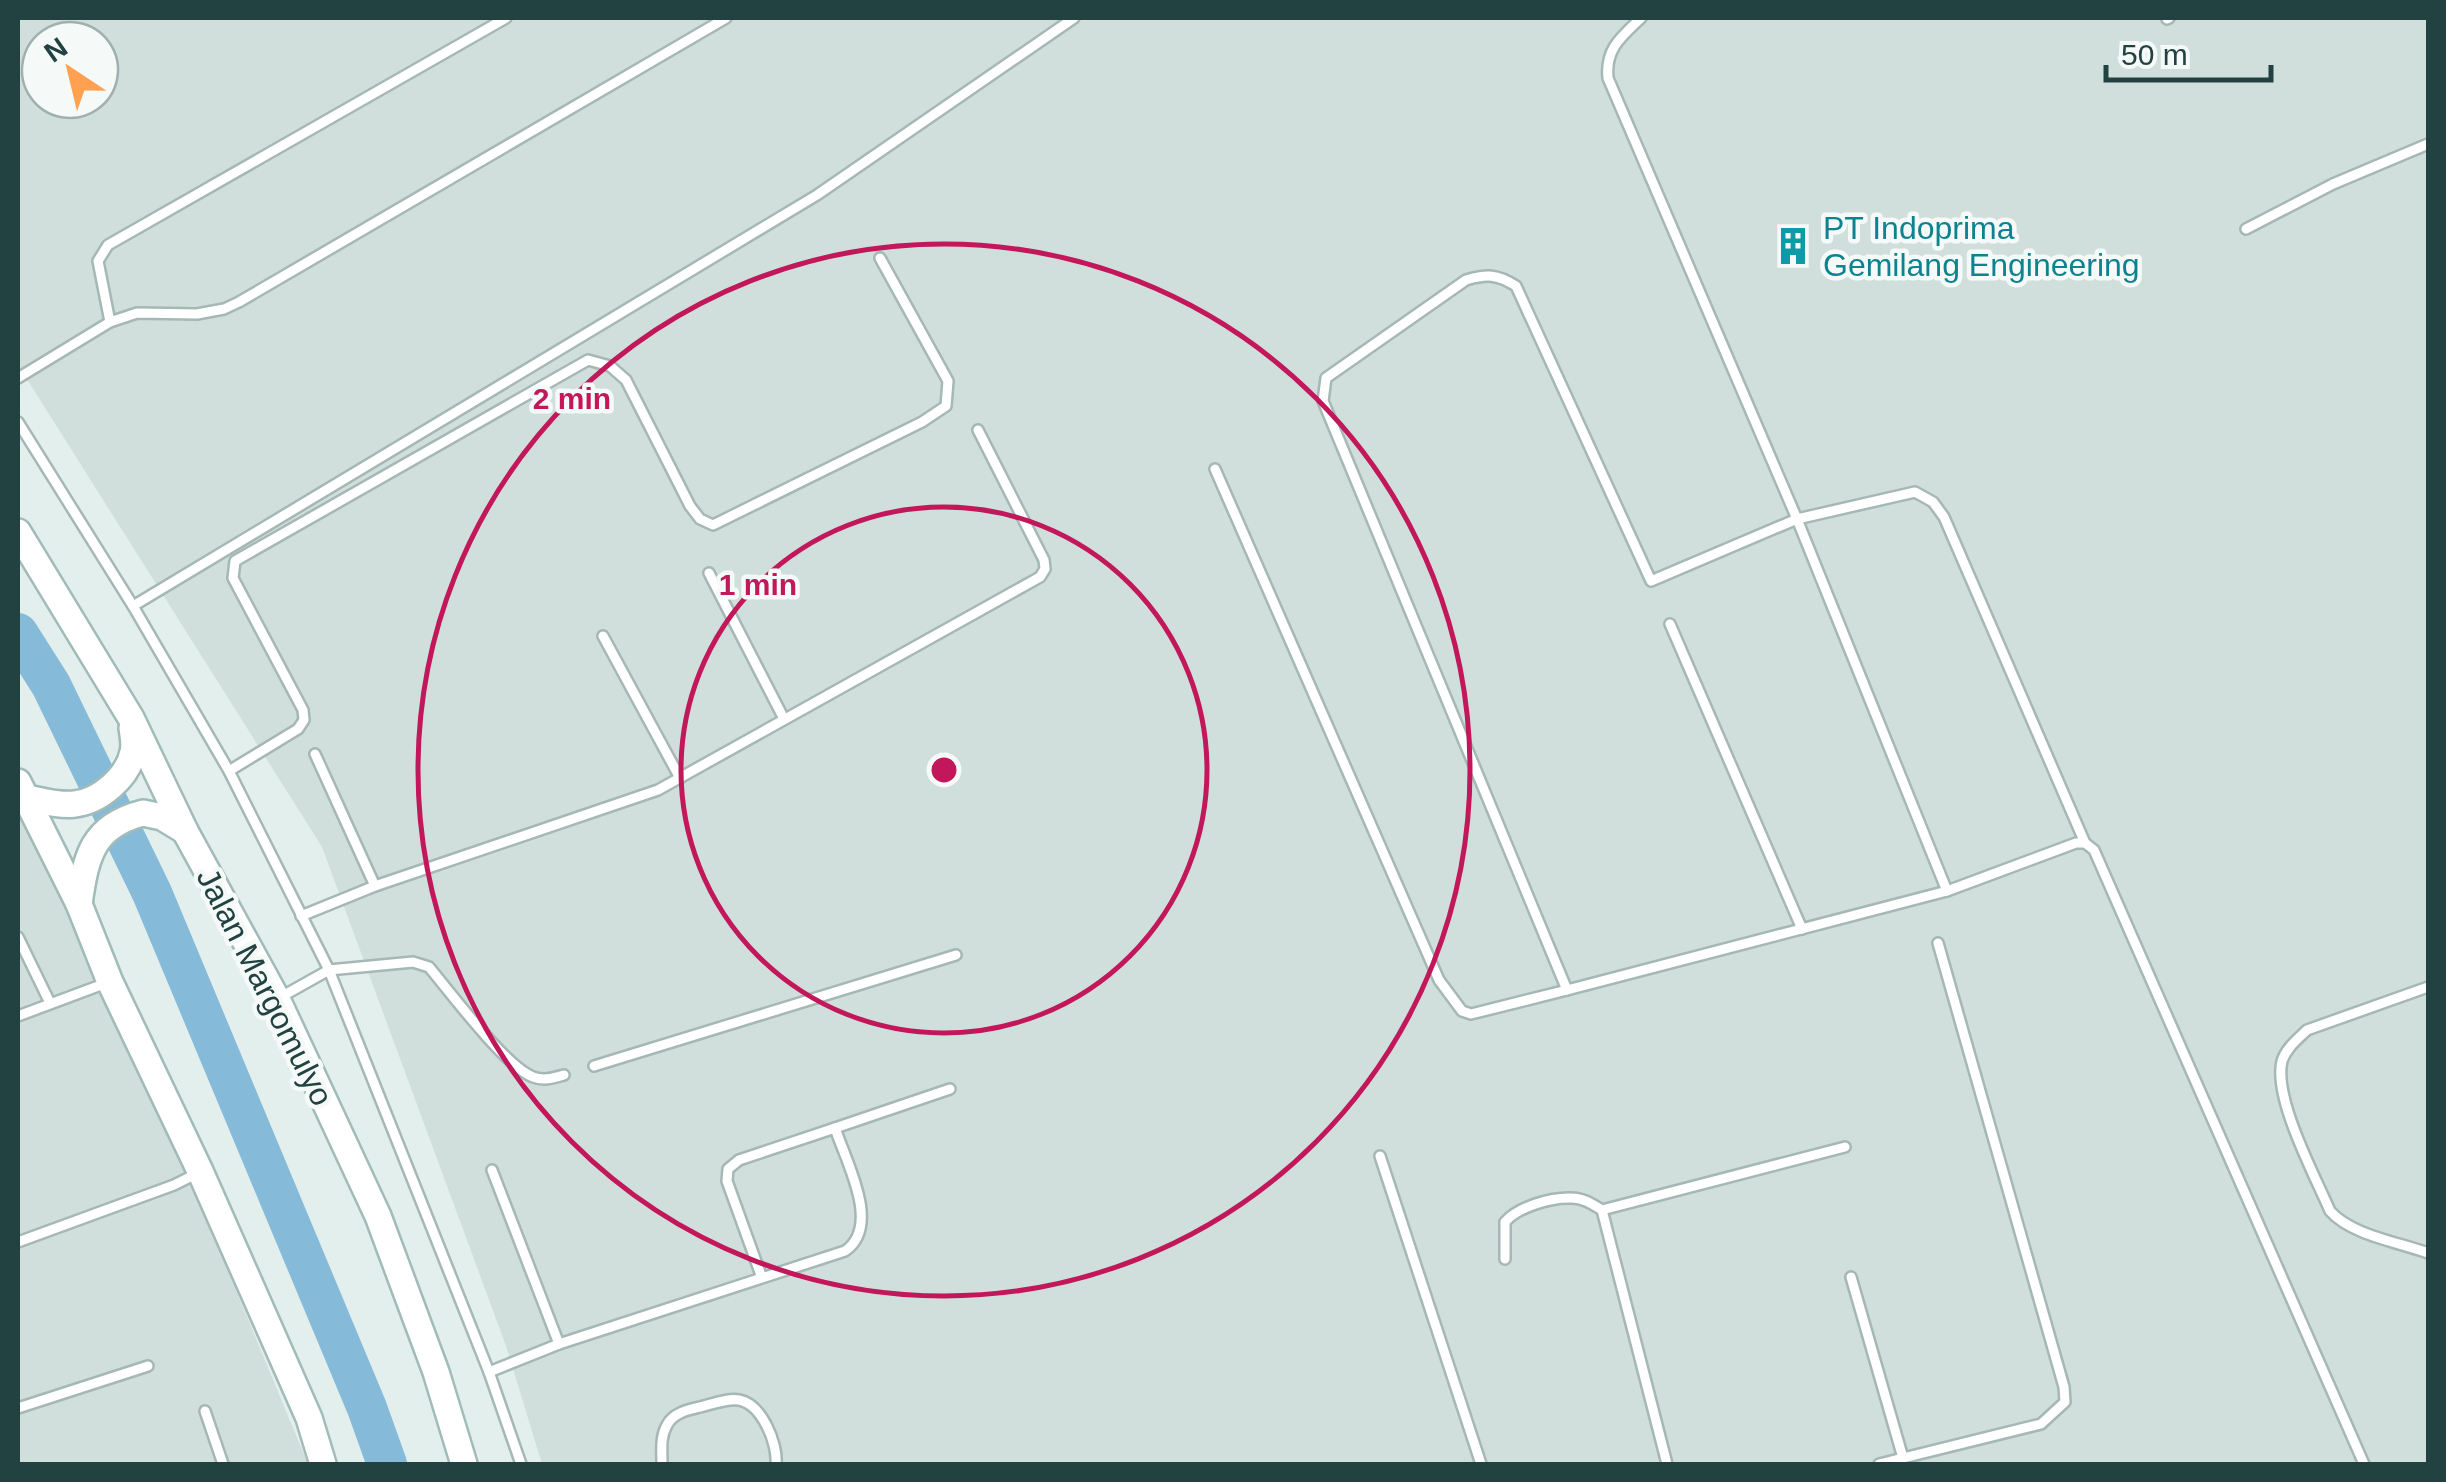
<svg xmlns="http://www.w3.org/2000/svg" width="2446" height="1482" font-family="Arial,sans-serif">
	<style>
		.built { fill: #d1dfdc; fill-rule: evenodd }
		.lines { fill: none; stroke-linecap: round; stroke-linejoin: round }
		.river { stroke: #86bad9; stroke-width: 40 }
		.lane-casing { stroke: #a5b8b5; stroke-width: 14 }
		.secondary-casing { stroke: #a0bbb8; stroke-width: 30 }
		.lane { stroke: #fff; stroke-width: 9 }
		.secondary { stroke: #fff; stroke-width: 25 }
		.ring { fill: none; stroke: #c2185b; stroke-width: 5 }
		.labels { text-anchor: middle; stroke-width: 9; stroke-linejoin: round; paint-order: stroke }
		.culture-label { font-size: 32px; fill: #0d838f; stroke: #f5faf9; text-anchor: start }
		.street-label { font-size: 32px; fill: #214240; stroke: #f5faf9 }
		.centre { fill: #c2185b; stroke: #f5faf9; stroke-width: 5 }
		.ring-label { font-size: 30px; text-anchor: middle; font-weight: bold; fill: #c2185b; stroke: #f5faf9; stroke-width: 9; stroke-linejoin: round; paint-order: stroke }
	</style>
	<rect width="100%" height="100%" fill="#e3efec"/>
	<g class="built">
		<path d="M18 18H2428V1464H542L506 1346 322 847 18 365ZM40 40H100V100H40Z"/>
		<polygon points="18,808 110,986 308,1464 18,1464"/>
	</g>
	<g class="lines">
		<polyline class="river" points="18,633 51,685 152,893 367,1408 387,1464"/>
		<g class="lane-casing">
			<g id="lane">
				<path d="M1641 18C1621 37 1605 49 1608 78L1797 519 1947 891 2076 843H2085L2094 850 2364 1464"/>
				<polyline points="2167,19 2169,18"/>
				<polyline points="2246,229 2333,184 2428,144"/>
				<polyline points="110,322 98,261 108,245 506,18"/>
				<polyline points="18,378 110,322 137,313 197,314 224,309 239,302 726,18"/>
				<polyline points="18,422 133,606 229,771 329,970 489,1372 521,1464"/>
				<polyline points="1215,469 1439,980 1462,1011 1471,1014 1567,990"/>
				<polyline points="709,573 784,719"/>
				<polyline points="133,606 817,195 1074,18"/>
				<polyline points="1670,624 1802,929"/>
				<polyline points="603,636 680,778"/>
				<polyline points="315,754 375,886"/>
				<polyline points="229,771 298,729 304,720 303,710 233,578 235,561 588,360 610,366 626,380 690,506 700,519 713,525 922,422 946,406 948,381 880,258"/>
				<path d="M1947 891 1567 990 1323 401 1326 378 1466 280C1487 274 1497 274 1516 286L1651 581 1797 519 1915 492 1933 502 1944 517 2085 843"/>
				<polyline points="301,916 375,886 658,790 1040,577 1045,569 1044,560 978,430"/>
				<polyline points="18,937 50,1003"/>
				<path d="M2428 987 2307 1030C2298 1039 2286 1048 2282 1061 2273 1098 2315 1176 2330 1211 2351 1235 2398 1242 2428 1253"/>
				<path d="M279 998 329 970 413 962 429 967C450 992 506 1067 533 1077 544 1081 553 1078 564 1075"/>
				<polyline points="18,1016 109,982"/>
				<polyline points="594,1066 956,955"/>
				<polyline points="835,1128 950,1089"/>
				<polyline points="1380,1156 1481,1464"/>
				<polyline points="1602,1210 1667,1464"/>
				<polyline points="18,1242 174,1185 198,1173"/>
				<path d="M1505 1259V1222C1518 1207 1551 1197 1572 1198 1583 1198 1592 1204 1602 1210L1845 1147"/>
				<polyline points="1851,1277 1903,1458"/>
				<path d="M559 1344 845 1251C882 1226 846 1162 835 1128L739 1160 728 1169 727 1181 762 1278"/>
				<polyline points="489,1372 559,1344 492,1170"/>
				<polyline points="18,1408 148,1366"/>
				<polyline points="205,1411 223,1464"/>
				<path d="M662 1464C662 1451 660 1437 667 1425 673 1413 687 1410 700 1407 712 1404 728 1398 739 1400 762 1404 778 1444 776 1464"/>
				<polyline points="1879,1464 2041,1424 2065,1402 2064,1387 1938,943"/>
			</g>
		</g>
		<g class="secondary-casing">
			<g id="secondary">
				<polyline points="18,532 131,718 185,831 277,999 378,1216 436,1372 464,1464"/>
				<polyline points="18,782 79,904 110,982 200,1171 309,1418 323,1464"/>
				<path d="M27 798C43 801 59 806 75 804 100 801 128 777 133 752 135 745 133 735 132 728"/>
				<path d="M79 904C86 856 92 826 143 813L162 817 185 831"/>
			</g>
		</g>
		<use href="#lane" class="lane"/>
		<use href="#secondary" class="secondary"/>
	</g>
	<g class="ring">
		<circle cx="944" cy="770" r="263"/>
		<circle cx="944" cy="770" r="526"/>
	</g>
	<defs>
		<g id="building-bare" transform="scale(3)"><path d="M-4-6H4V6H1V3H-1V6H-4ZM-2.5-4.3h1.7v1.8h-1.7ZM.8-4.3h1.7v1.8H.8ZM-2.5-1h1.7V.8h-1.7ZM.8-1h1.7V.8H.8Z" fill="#0f9aa8" stroke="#f5faf9" stroke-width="2.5" paint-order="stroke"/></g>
	</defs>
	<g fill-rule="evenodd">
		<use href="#building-bare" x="1793" y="246"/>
	</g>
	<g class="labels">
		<g class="culture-label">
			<text x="1823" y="239">PT Indoprima<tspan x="1823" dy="37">Gemilang Engineering</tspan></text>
		</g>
		<g class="street-label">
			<text transform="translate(265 987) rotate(63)" y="11">Jalan Margomulyo</text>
		</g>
	</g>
	<circle cx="944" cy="770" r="15" class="centre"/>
	<g class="ring-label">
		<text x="572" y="409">2 min</text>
		<text x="758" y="595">1 min</text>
	</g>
	<rect width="2446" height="1482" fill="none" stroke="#214240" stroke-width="40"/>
	<g transform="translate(70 70) rotate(325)"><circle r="48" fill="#f5faf9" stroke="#a0b0af" stroke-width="2.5"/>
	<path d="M0-8L18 38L0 25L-18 38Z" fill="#ffa151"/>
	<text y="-15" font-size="28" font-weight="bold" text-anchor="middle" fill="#214240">N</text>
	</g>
	<path d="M2106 65v15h165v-15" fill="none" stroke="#214240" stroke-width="5"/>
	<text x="2121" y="65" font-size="30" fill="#214240" stroke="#f5faf9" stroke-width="8" paint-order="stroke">50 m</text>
</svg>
